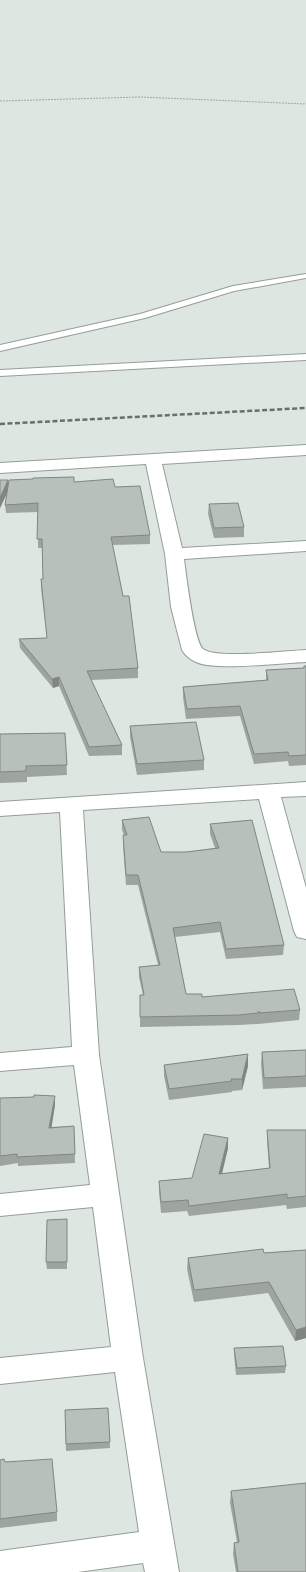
<svg xmlns="http://www.w3.org/2000/svg" width="306" height="1572" font-family="'Nunito Sans',sans-serif">
	<style>
		.lines { fill: none; stroke-linecap: round; stroke-linejoin: round }
		.lane-casing { stroke: #959d98; stroke-width: 2 }
		.street-casing { stroke: #959d98; stroke-width: 2 }
		.path { stroke: #a2a8a4; stroke-width: 1; stroke-dasharray: 2 1; stroke-linecap: butt }
		.lane { fill: #fff; fill-rule: evenodd }
		.street { fill: #fff; fill-rule: evenodd }
		.rail { stroke: #6b6f6c; stroke-width: 2.5; stroke-dasharray: 5 2.5; stroke-linecap: butt }
		.wall { fill: #9ea5a1 }
		.shaded-wall { fill: #818683 }
		.building { fill: #b8c0bb; stroke: #818683 }
	</style>
	<rect width="100%" height="100%" fill="#dee6e1"/>
	<g class="lines">
		<g class="lane-casing">
			<g id="lane">
				<polygon points="306,274 306,278 234,291 145,318 0,351 0,345 140,314 233,286"/>
				<polygon points="306,354 306,360 0,376 0,370"/>
			</g>
		</g>
		<g class="street-casing">
			<g id="street">
				<path d="M306 445V455L162 464 182 548 306 541V551L184 559C186 574 194 641 203 649 214 659 287 651 306 650V662C283 663 214 671 196 662 191 660 185 655 182 650L171 607 165 554 146 464 0 473V463Z"/>
				<polygon points="306,782 306,796 281,797 306,888 306,939 297,937 294,931 259,799 83,810 99,1055 143,1358 179,1572 145,1572 143,1563 78,1572 0,1572 0,1551 139,1532 115,1372 0,1384 0,1358 111,1347 93,1207 0,1216 0,1194 90,1185 74,1065 0,1071 0,1053 72,1047 60,812 0,816 0,802"/>
			</g>
		</g>
		<polyline class="path" points="0,101 140,97 306,104"/>
		<use href="#lane" class="lane"/>
		<use href="#street" class="street"/>
		<polyline class="rail" points="0,424 306,408"/>
	</g>
	<g class="wall">
		<polygon points="0,480 9,482 74,482 115,487 150,535 150,544 112,545 138,668 138,678 91,680 122,745 122,755 89,756 59,686 53,688 20,648 19,639 47,638 41,588 41,579 43,579 42,548 38,548 38,512 6,513 5,505 7,493 0,508"/>
		<polygon points="209,504 244,527 244,537 214,538 208,514"/>
		<polygon points="304,666 306,666 306,765 289,766 288,761 254,764 240,716 186,719 183,697 183,687 266,680 266,670 304,668"/>
		<polygon points="130,726 204,760 204,770 137,775 130,737"/>
		<polygon points="65,733 67,775 27,777 27,782 0,783 0,734"/>
		<polygon points="122,820 161,852 186,852 215,848 210,834 210,824 284,945 283,955 226,959 220,932 175,937 186,994 202,997 300,1010 299,1020 258,1024 258,1021 258,1024 239,1025 140,1027 140,995 143,995 139,977 139,967 158,965 138,885 126,885 123,845 124,835 122,830"/>
		<polygon points="306,1050 306,1087 263,1089 261,1064 262,1052"/>
		<polygon points="248,1054 248,1066 242,1090 232,1091 232,1092 169,1100 164,1076 164,1065"/>
		<polygon points="0,1098 55,1105 51,1127 74,1126 75,1163 18,1166 18,1163 0,1166"/>
		<polygon points="267,1130 306,1130 306,1207 287,1209 286,1205 189,1216 187,1211 161,1213 159,1192 159,1181 192,1178 228,1148 222,1174 269,1168 267,1141"/>
		<polygon points="67,1219 67,1269 47,1269 46,1262"/>
		<polygon points="306,1250 306,1338 295,1341 268,1293 194,1302 187,1269 188,1258"/>
		<polygon points="234,1348 286,1366 285,1373 236,1375 234,1354"/>
		<polygon points="108,1408 110,1448 66,1451 65,1410"/>
		<polygon points="0,1460 5,1462 57,1512 57,1521 0,1528"/>
		<polygon points="231,1491 306,1572 236,1572 233,1554 234,1543 237,1542 230,1503"/>
	</g>
	<g class="shaded-wall">
		<polygon points="8,480 9,489 0,508 0,498"/>
		<polygon points="59,677 59,686 53,688 52,679"/>
		<polygon points="248,1054 248,1066 242,1090 242,1079"/>
		<polygon points="55,1096 55,1105 50,1137 49,1128"/>
		<polygon points="228,1138 228,1148 219,1185 219,1174"/>
		<polygon points="306,1327 306,1338 295,1341 296,1330"/>
	</g>
	<g class="building">
		<polygon points="74,477 74,482 113,479 115,487 140,486 150,535 111,537 123,596 129,596 138,668 87,671 122,745 89,747 59,677 52,679 19,639 47,638 41,579 43,579 42,539 37,539 38,503 5,505 9,480 33,479 33,478"/>
		<polygon points="0,480 8,480 0,498"/>
		<polygon points="238,503 244,527 214,528 209,504"/>
		<polygon points="304,666 306,666 306,755 289,756 288,752 254,754 240,706 187,709 183,687 268,680 266,670 304,668"/>
		<polygon points="196,722 204,760 137,764 130,726"/>
		<polygon points="65,733 67,765 26,766 26,771 0,772 0,734"/>
		<polygon points="149,817 161,852 186,852 219,848 210,824 252,820 284,945 226,949 220,922 173,928 186,994 202,994 202,997 294,989 300,1010 259,1013 259,1011 258,1013 239,1015 140,1017 140,995 144,995 139,967 160,965 138,875 126,875 123,835 127,835 122,820"/>
		<polygon points="306,1050 306,1076 264,1078 262,1052"/>
		<polygon points="248,1054 242,1079 231,1079 232,1081 169,1089 164,1065"/>
		<polygon points="34,1095 55,1096 49,1128 74,1126 75,1154 17,1157 17,1154 0,1156 0,1098 34,1097"/>
		<polygon points="267,1130 306,1130 306,1196 287,1198 287,1194 189,1206 188,1200 161,1202 159,1181 192,1178 204,1134 228,1138 219,1174 270,1168"/>
		<polygon points="67,1219 67,1262 46,1262 47,1220"/>
		<polygon points="263,1249 264,1253 306,1250 306,1327 296,1330 269,1282 194,1290 188,1258"/>
		<polygon points="283,1346 286,1366 237,1368 234,1348"/>
		<polygon points="108,1408 110,1442 66,1444 65,1410"/>
		<polygon points="4,1459 5,1462 52,1459 57,1512 0,1519 0,1460"/>
		<polygon points="306,1483 306,1572 238,1572 234,1543 239,1542 231,1491"/>
	</g>
</svg>
